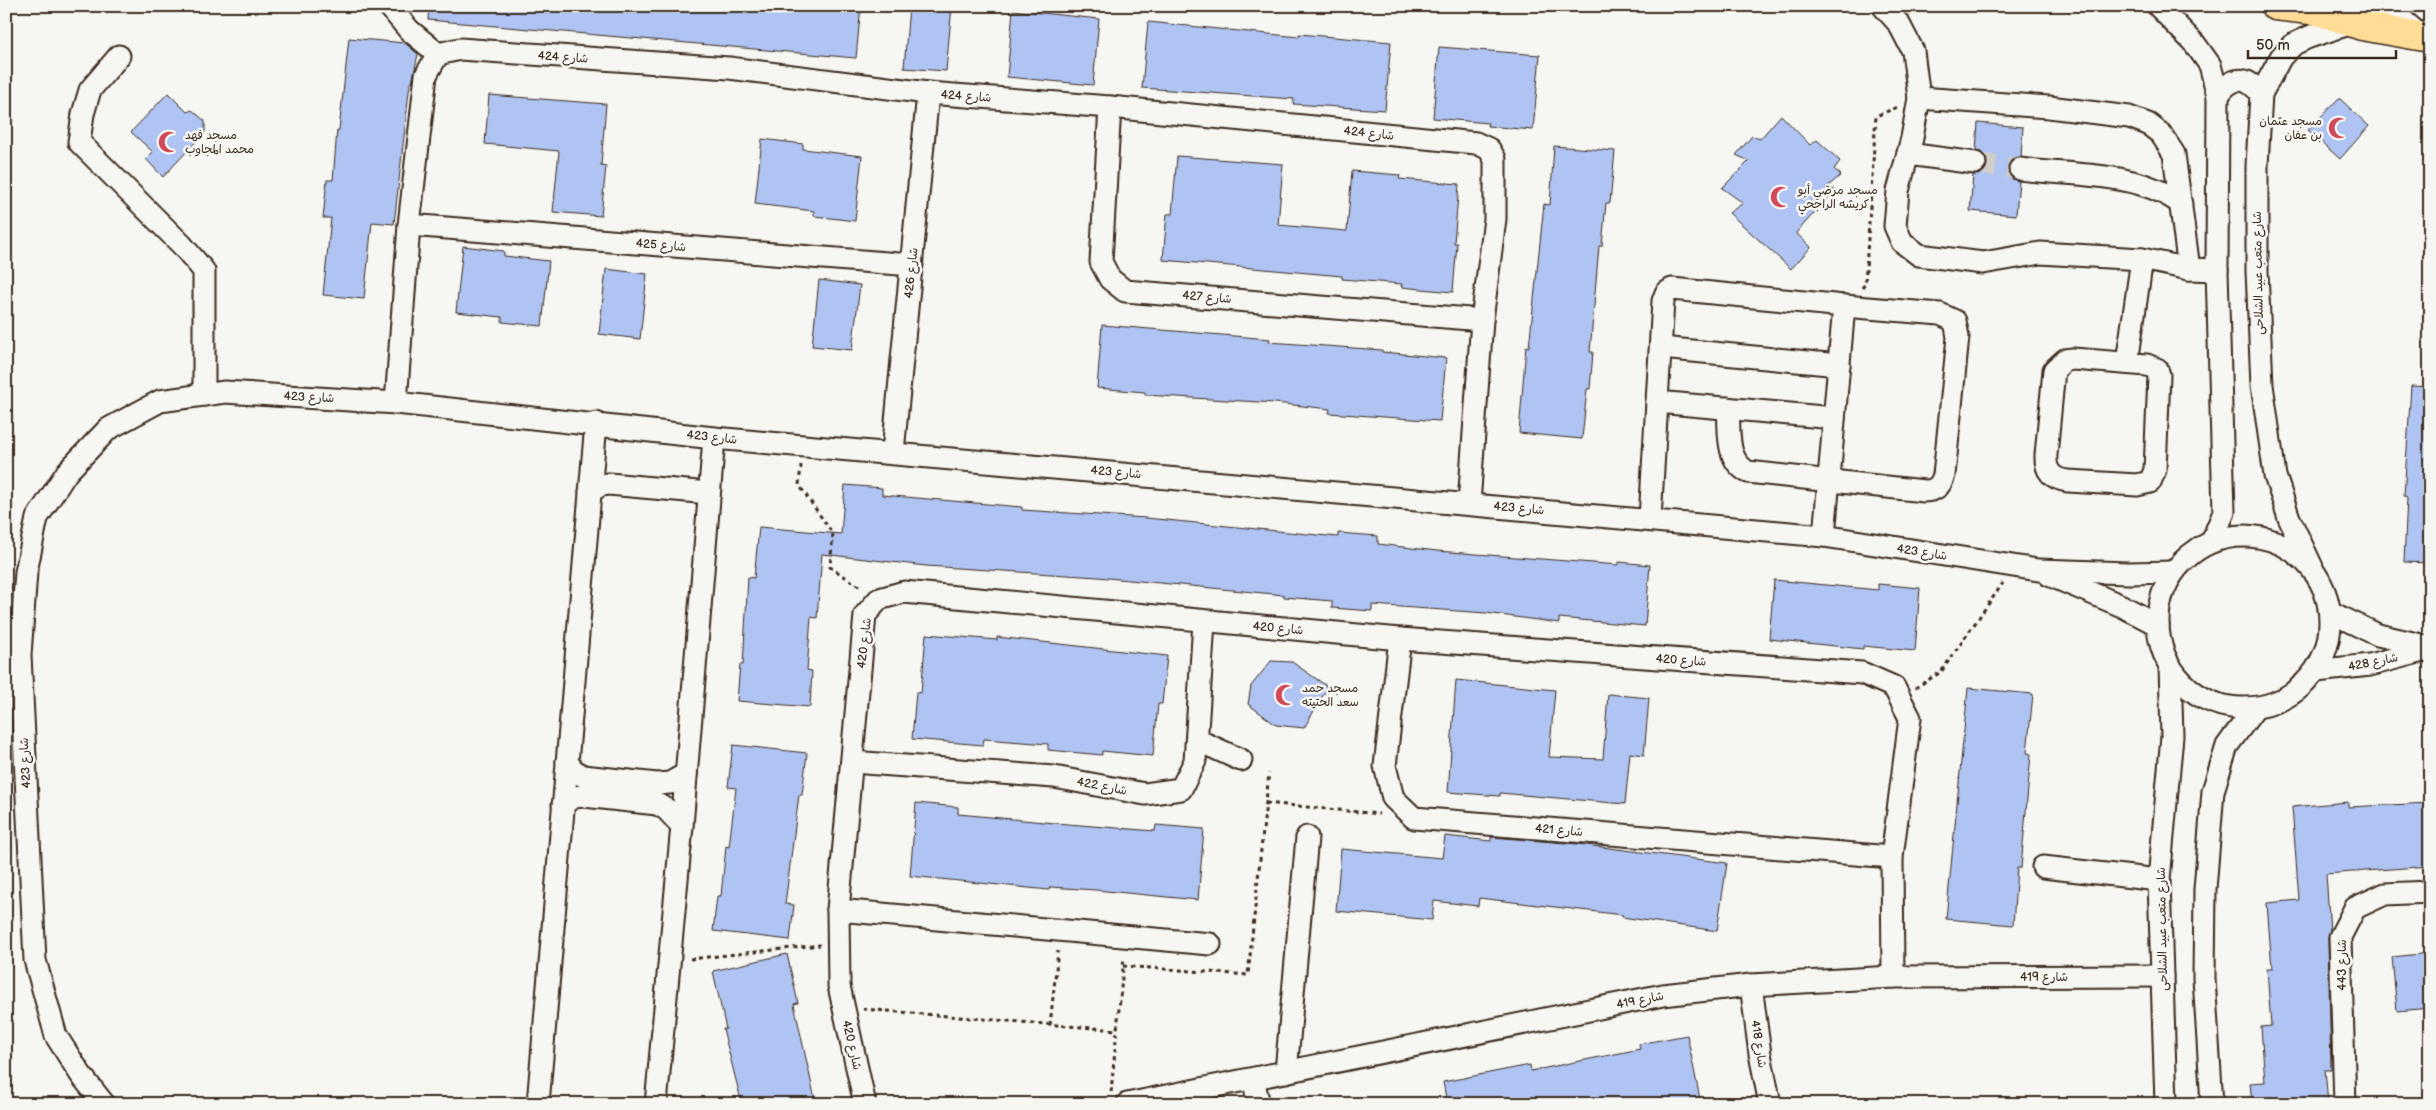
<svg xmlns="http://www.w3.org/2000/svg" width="2436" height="1110" font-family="'Balsamiq Sans','Playpen Sans Arabic',sans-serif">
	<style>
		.building { fill: #afc4f3; stroke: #3b2a1e }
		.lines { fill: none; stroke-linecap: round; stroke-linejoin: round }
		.minor-tunnel { stroke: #d1cdc8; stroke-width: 21; stroke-dasharray: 21 11; stroke-linecap: butt }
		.minor-casing { stroke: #3b2a1e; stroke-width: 25 }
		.major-casing { stroke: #3b2a1e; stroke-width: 31 }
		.path { stroke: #3b2a1e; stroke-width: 3; stroke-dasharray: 4 4; stroke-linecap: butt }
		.minor { stroke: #f6f6f2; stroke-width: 21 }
		.major { stroke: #ffdd96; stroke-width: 28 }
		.labels { text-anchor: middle; stroke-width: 5; stroke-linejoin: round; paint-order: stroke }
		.street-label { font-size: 12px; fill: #3b2a1e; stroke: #f6f6f2 }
		.poi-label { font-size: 12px; fill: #3b2a1e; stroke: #f6f6f2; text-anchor: start }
	</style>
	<rect width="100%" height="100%" fill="#f6f6f2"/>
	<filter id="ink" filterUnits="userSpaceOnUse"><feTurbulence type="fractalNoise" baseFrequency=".02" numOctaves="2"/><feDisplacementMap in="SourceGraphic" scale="10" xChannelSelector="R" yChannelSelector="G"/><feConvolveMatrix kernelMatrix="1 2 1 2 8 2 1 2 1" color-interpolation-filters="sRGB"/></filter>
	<g filter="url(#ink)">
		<g class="building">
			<polygon points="429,6 861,6 856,58 428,20"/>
			<polygon points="909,6 952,6 946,71 904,68"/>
			<polygon points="1013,10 1099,19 1093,85 1007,77"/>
			<polygon points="1148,22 1299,37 1299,34 1391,42 1385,110 1293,104 1294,99 1142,88"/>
			<polygon points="349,38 405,43 418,54 412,83 410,83 394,224 372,222 364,299 323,295 331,218 323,218 327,180 333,180 337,130 339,130"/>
			<polygon points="1439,47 1540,55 1533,130 1487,126 1488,123 1433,118"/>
			<polygon points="168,93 187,112 192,110 205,121 205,132 163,177 146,159 153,152 131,132"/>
			<polygon points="489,95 606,104 601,165 606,166 601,216 553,212 559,151 485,144"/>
			<polygon points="2339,98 2369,126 2340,159 2308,130"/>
			<polygon points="1781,115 1810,145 1817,140 1840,161 1834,169 1841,175 1826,188 1835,190 1796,233 1811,247 1791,269 1729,213 1743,203 1722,188 1749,161 1736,155 1752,136 1760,139"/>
			<polygon points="1978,123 2023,127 2021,157 2010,161 2008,168 2012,179 2019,181 2016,215 1970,211 1973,175 1985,171 1987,164 1983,153 1976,150"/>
			<polygon points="762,139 803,144 803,149 862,156 855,221 814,216 814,211 755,204"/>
			<polygon points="1554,146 1615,151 1610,203 1606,203 1602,246 1599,246 1590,352 1593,352 1590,389 1587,389 1582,439 1519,433 1526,346 1529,347 1544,204 1550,205"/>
			<polygon points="1177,156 1283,164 1278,225 1347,231 1352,171 1400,175 1399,179 1459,184 1454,243 1457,243 1453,292 1401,287 1402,284 1342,279 1342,276 1163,260 1167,214 1172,214"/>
			<polygon points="463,246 504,251 504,256 549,261 542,326 502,322 502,317 456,312"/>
			<polygon points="606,269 647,274 640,339 599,334"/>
			<polygon points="819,280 860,285 852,350 812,346"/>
			<polygon points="1102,325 1270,339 1269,342 1382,350 1382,352 1446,358 1440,421 1329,413 1330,409 1275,403 1145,395 1145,392 1097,388"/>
			<polygon points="2411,386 2430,387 2430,563 2404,562 2407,497 2404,496"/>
			<polygon points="845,485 882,488 882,495 1022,507 1022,510 1146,518 1338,537 1338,533 1378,536 1378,544 1437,551 1619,565 1619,562 1650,565 1645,626 1559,618 1559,623 1486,613 1372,605 1372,611 1332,608 1332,601 1284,597 1284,595 1098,577 926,566 822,554 817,618 811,617 807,670 812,671 810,707 737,701 740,664 743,665 748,577 754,578 759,527 841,534"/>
			<polygon points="1774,580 1878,590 1878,584 1920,588 1915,651 1863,646 1863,649 1769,639"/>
			<polygon points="926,634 997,640 997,637 1167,656 1162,704 1158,704 1153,756 1102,751 1102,755 1048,750 1048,744 984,739 983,745 912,739 916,692 921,693"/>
			<polygon points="1271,661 1292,662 1328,687 1304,728 1276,725 1248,704 1251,686"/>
			<polygon points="1456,680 1555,690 1549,757 1603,759 1608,694 1649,698 1644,755 1630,753 1625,804 1500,793 1500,796 1448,792"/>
			<polygon points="1968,688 2033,694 2027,753 2031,754 2021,868 2017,868 2013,925 1946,919"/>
			<polygon points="733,745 807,753 802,795 799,795 785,904 794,905 790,940 713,931 717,896 721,896 726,846 729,847 736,788 728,787"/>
			<polygon points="2348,802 2348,807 2430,803 2430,866 2326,874 2330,930 2328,937 2331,1069 2325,1069 2328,1104 2252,1104 2250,1083 2265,1082 2261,1027 2271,1026 2267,969 2272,969 2267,903 2299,900 2292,807"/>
			<polygon points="916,803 958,807 958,814 1055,823 1155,831 1156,825 1204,829 1198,900 1096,890 1050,887 1049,890 910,876"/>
			<polygon points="1445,836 1491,841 1491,837 1578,844 1727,863 1717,931 1622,917 1623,915 1479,898 1478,906 1434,901 1432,920 1336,911 1341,849 1442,858"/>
			<polygon points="2430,953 2430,1008 2397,1011 2392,957"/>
			<polygon points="787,954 798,1003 794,1004 816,1104 742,1104 723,1029 726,1029 713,971"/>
			<polygon points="1687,1035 1701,1104 1447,1104 1443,1082 1530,1065 1531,1071 1580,1061 1640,1049 1639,1044"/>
		</g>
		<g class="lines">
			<polyline class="minor-tunnel" points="1975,163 2020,169"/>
			<g class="minor-casing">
				<g id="minor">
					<polyline points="389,6 409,30 438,54"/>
					<polyline points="1883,6 1899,24 1913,51 1919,98 1912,138 1898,191 1895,226 1902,242 1919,255 1983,263 2040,253 2142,259 2189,269 2217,270"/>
					<polyline points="2158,6 2195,44 2210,65 2218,96 2217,270 2224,512 2212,541"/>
					<polyline points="2371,6 2399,17 2422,37"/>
					<polyline points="119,56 90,90 83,114 79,142 182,245 204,271 204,395"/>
					<path d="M2218 96C2231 76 2246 75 2261 94"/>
					<polyline points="1919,98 2049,107 2129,117 2148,124 2161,134 2174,154 2189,269"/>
					<polyline points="1110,107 1101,262 1110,279 1125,291 1482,320"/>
					<polyline points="1908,154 1975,163"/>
					<path d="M2020 169C2072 176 2139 171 2181 204"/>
					<polyline points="409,225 912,265"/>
					<polyline points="1661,348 1839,365"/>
					<path d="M2073 359 2147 365 2157 369 2159 375 2155 470 2150 482 2137 485 2068 481C2052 479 2045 471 2046 455L2054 370 2065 360Z"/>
					<polyline points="2127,363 2142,259"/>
					<polyline points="1657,402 1834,418"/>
					<polyline points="396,403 409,225 426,75 438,54 460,49 729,68 928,93 1110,107 1476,143 1489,149 1495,159 1495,219 1482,320 1469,504"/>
					<path d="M1728 408C1730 431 1725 460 1748 472L1924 491C1935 491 1941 486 1944 475L1958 337 1955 321 1940 314 1844 306"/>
					<polyline points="893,452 928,93"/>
					<polyline points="590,492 601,485 609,484 709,493"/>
					<polyline points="1650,519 1663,301 1666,293 1672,289 1844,306 1824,536"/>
					<circle cx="2244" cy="622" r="86"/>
					<polyline points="2312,567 2289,518 2275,476 2262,385 2257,271 2257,166 2261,94 2281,57 2294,44 2309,37 2352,23"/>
					<polyline points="2049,575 2122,606 2158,625"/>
					<polyline points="2330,612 2378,635 2430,647"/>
					<polyline points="1400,639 1385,766 1393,798 1414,818 1892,857"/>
					<polyline points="2316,671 2370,665 2430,649"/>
					<polyline points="1197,740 1241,760"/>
					<polyline points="567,761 572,769 583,776 657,784 670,783 686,774"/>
					<polyline points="852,762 1054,777 1145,794 1181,789 1195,761 1204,622"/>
					<polyline points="563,804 574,797 584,796 657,804 666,809 682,826"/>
					<polyline points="2043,867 2159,880"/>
					<polyline points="838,910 1210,944"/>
					<polyline points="1751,985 1760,1054 1770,1104"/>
					<polyline points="1286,1072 1307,837"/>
					<polyline points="1253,1079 1259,1104"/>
					<polyline points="104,1104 81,1075 56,1036 35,960 20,655 26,572 37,518 67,472 108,429 160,401 225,392 396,403 714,438 1824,536 2038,570 2129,573 2173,572"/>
					<polyline points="538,1104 596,423"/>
					<polyline points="656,1104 682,826 714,438"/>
					<polyline points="865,1104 839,986 838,910 865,615 879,599 904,592 1400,639 1862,673 1894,687 1910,718 1892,857 1893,977"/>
					<polyline points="1127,1104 1663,995 1751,985 1893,977 2162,976"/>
					<polyline points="2166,1104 2159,880 2172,736 2170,666"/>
					<polyline points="2212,1104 2204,978 2205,889 2213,791 2227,746 2255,708"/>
					<polyline points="2345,1104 2340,937 2355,908 2385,894 2430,892"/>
				</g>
			</g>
			<g class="major-casing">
				<polyline id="major" points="2275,6 2319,11 2362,26 2430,38"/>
			</g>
			<g class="path">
				<polyline points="1862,288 1865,284 1876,116 1898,107"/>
				<polyline points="801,465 799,485 833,534 830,567 862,588"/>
				<polyline points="1915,688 1941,672 2003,583"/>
				<polyline points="1266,803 1379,814"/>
				<polyline points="690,959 820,945"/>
				<polyline points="1123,966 1248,975 1269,773"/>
				<polyline points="863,1009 1117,1030"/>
				<polyline points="1050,1025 1058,951"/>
				<polyline points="1111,1092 1124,957"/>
			</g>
			<use href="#minor" class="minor"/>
			<use href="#major" class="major"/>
		</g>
	</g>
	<defs>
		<g id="mosque-bare" transform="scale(1.725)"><path d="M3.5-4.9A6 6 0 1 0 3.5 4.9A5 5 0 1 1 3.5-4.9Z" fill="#d1495b" stroke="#f6f6f2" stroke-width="2.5" paint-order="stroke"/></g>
	</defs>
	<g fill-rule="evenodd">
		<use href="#mosque-bare" x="2339" y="128"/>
		<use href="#mosque-bare" x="169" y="142"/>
		<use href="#mosque-bare" x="1781" y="197"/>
		<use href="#mosque-bare" x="1286" y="695"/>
	</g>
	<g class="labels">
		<g class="street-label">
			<text transform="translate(563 57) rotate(4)" y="4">شارع 424</text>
			<text transform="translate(966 96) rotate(4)" y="4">شارع 424</text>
			<text transform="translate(1369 133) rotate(6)" y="4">شارع 424</text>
			<text transform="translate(661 245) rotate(5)" y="4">شارع 425</text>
			<text transform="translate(911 273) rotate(-84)" y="4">شارع 426</text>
			<text transform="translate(2258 273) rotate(-91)" y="4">شارع متعب عبيد الشلاحى</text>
			<text transform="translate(1207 297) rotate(5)" y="4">شارع 427</text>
			<text transform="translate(309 397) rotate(3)" y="4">شارع 423</text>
			<text transform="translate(712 437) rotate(6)" y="4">شارع 423</text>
			<text transform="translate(1116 472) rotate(5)" y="4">شارع 423</text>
			<text transform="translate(1519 508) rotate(5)" y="4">شارع 423</text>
			<text transform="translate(1922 552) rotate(9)" y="4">شارع 423</text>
			<text transform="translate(1278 628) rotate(5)" y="4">شارع 420</text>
			<text transform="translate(864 643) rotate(-83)" y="4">شارع 420</text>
			<text transform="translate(1681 660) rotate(4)" y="4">شارع 420</text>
			<text transform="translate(2373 662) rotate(-11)" y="4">شارع 428</text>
			<text transform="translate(25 763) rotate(-93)" y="4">شارع 423</text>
			<text transform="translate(1102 786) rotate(11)" y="4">شارع 422</text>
			<text transform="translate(1559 830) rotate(5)" y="4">شارع 421</text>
			<text transform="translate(2162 929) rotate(-91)" y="4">شارع متعب عبيد الشلاحى</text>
			<text transform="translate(2342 965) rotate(-90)" y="4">شارع 443</text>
			<text x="2044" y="981">شارع 419</text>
			<text transform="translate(1640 1000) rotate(-11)" y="4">شارع 419</text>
			<text transform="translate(1759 1044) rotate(81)" y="4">شارع 418</text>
			<text transform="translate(852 1045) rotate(77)" y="4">شارع 420</text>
		</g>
		<g class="poi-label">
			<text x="2322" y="125" text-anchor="end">مسجد عثمان<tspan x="2322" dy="14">بن عفان</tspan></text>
			<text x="185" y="139">مسجد فهد<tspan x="185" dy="14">محمد المجاوب</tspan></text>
			<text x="1798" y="194">مسجد مرضي أبو<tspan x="1798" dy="14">كريشه الراجحي</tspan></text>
			<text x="1302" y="692">مسجد حمد<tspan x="1302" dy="14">سعد الحتيته</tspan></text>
		</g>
	</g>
	<rect width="2436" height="1110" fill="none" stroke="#f6f6f2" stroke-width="25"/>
	<rect x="12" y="12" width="2411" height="1085" fill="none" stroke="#3b2a1e" stroke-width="2" filter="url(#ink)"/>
	<path d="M2248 50v8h148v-8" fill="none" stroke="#3b2a1e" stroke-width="2.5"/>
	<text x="2256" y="50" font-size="15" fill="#3b2a1e" stroke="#f6f6f2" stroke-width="4" paint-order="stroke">50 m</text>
</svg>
